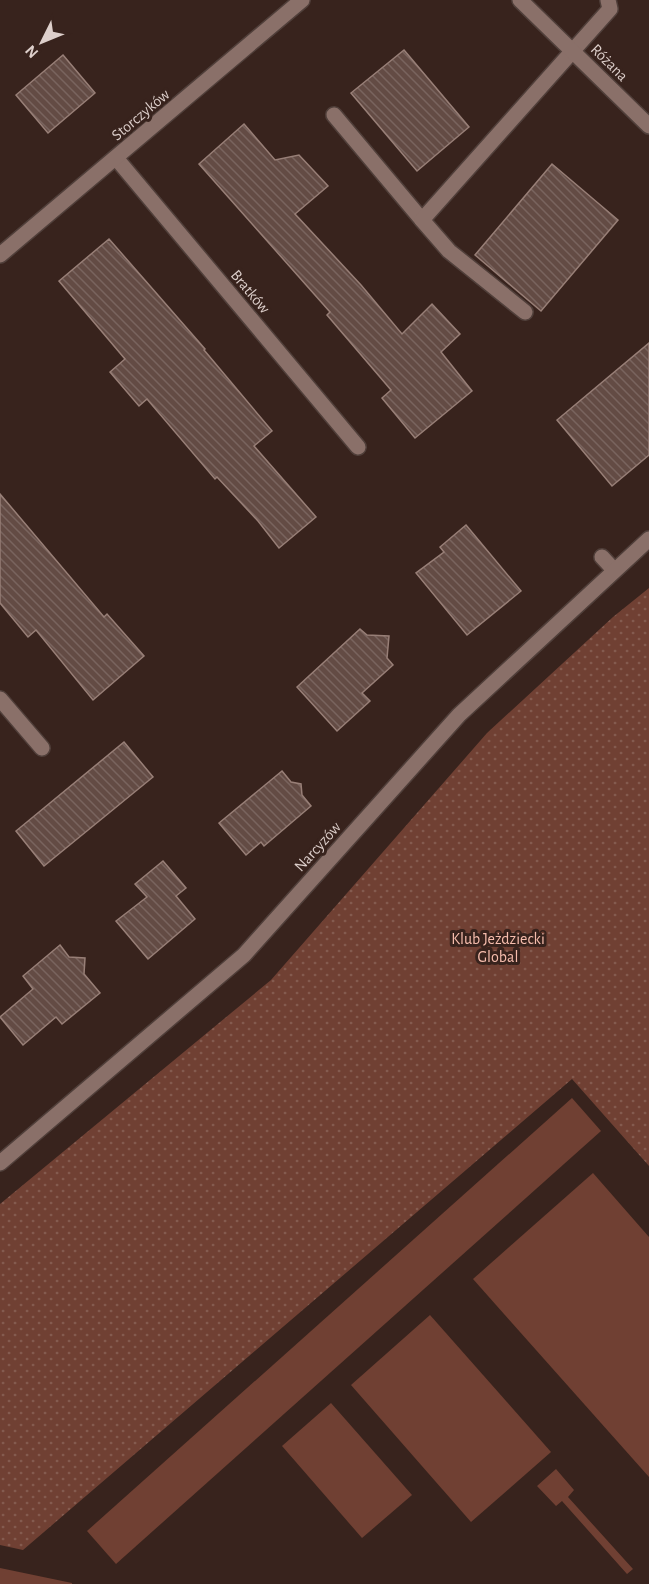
<svg xmlns="http://www.w3.org/2000/svg" width="649" height="1584" font-family="'Alegreya Sans',sans-serif">
	<style>
		.green { fill: #704033 }
		.park { fill: url(#park-dots) }
		.building { fill: url(#building-back-hatch); stroke: #987f77; stroke-width: 1.5 }
		.lines { fill: none; stroke-linecap: round; stroke-linejoin: round }
		.lane-casing { stroke: #503f3a; stroke-width: 18 }
		.street-casing { stroke: #503f3a; stroke-width: 18 }
		.lane { stroke: #8a7069; stroke-width: 15 }
		.street { stroke: #8a7069; stroke-width: 15 }
		.labels { text-anchor: middle; stroke-width: 6; stroke-linejoin: round; paint-order: stroke }
		.street-label { font-size: 16px; fill: #ddcfcb; stroke: #38231d }
		.park-label { font-size: 16px; fill: #f6bdad; stroke: #38231d }
	</style>
	<defs>
		<pattern id="park-dots" width="8" height="8" patternUnits="userSpaceOnUse" patternTransform="scale(1.5)"><rect width="8" height="8" fill="#704033"/><path d="M2 2h.1M6 6h.1" fill="none" stroke="#845b4f" stroke-width="1.8" stroke-linecap="round"/></pattern>
		<pattern id="building-back-hatch" width="6" height="6" patternUnits="userSpaceOnUse" patternTransform="scale(1.5)"><rect width="6" height="6" fill="#634b44"/><path d="M-1 5l2 2M0 0l6 6M5-1l2 2" fill="none" stroke="#79645e"/></pattern>
	</defs>
	<rect width="100%" height="100%" fill="#38231d"/>
	<g class="green">
		<polygon points="572,1098 601,1131 116,1564 87,1531"/>
		<polygon points="593,1173 649,1237 649,1477 473,1279"/>
		<polygon points="430,1315 551,1452 471,1522 351,1385"/>
		<polygon points="331,1403 412,1495 362,1538 282,1446"/>
		<polygon points="556,1469 574,1490 568,1497 633,1569 627,1574 562,1501 556,1506 537,1486"/>
		<polygon points="0,1568 72,1583 72,1584 0,1584"/>
	</g>
	<polygon class="park" points="649,588 649,1166 572,1079 23,1550 0,1545 0,1204 271,980 487,733 613,617"/>
	<g class="building">
		<polygon points="404,50 469,127 417,171 351,93"/>
		<polygon points="63,55 95,93 48,133 16,95"/>
		<polygon points="244,124 275,160 299,155 328,186 295,214 361,285 402,334 432,304 460,334 441,352 472,391 415,438 382,398 391,390 327,315 330,312 199,164"/>
		<polygon points="552,164 618,220 541,311 475,255"/>
		<polygon points="109,239 205,349 204,350 272,431 254,446 316,517 279,548 258,521 217,477 215,479 147,399 139,406 110,372 125,359 59,281"/>
		<polygon points="649,343 649,455 612,486 557,420"/>
		<polygon points="0,494 104,617 107,614 144,656 93,700 36,630 28,637 0,603"/>
		<polygon points="466,525 521,591 467,635 416,573 444,552 440,547"/>
		<polygon points="360,629 367,635 389,636 387,658 393,665 362,693 370,701 337,731 297,687"/>
		<polygon points="124,742 153,777 44,866 16,831"/>
		<polygon points="282,771 291,782 301,784 302,795 311,806 264,846 261,842 246,855 219,823"/>
		<polygon points="163,861 186,888 176,896 195,919 148,959 116,921 147,897 135,884"/>
		<polygon points="60,945 69,957 85,958 84,974 100,993 62,1024 56,1017 23,1045 0,1017 33,989 23,976"/>
	</g>
	<g class="lines">
		<g class="lane-casing">
			<g id="lane">
				<polyline points="334,115 422,220"/>
				<polyline points="525,312 449,251 422,220 610,9 608,0"/>
			</g>
		</g>
		<g class="street-casing">
			<g id="street">
				<polyline points="520,0 649,126"/>
				<polyline points="116,158 358,447"/>
				<polyline points="0,255 302,0"/>
				<polyline points="602,557 614,570"/>
				<polyline points="0,699 42,748"/>
				<polyline points="0,1163 244,955 459,715 649,539"/>
			</g>
		</g>
		<use href="#lane" class="lane"/>
		<use href="#street" class="street"/>
	</g>
	<g class="labels">
		<g class="street-label">
			<text transform="translate(610 62) rotate(45)" y="6">Różana</text>
			<text transform="translate(140 114) rotate(-40)" y="6">Storczyków</text>
			<text transform="translate(251 291) rotate(50)" y="6">Bratków</text>
			<text transform="translate(317 846) rotate(-48)" y="6">Narcyzów</text>
		</g>
		<g class="park-label">
			<text x="498" y="944">Klub Jeżdziecki<tspan x="498" dy="18">Global</tspan></text>
		</g>
	</g>
	<g transform="translate(42 42) rotate(227)" stroke="#38231d" stroke-width="4.5" paint-order="stroke">
	<path d="M0-4.5L10 22L0 15L-10 22Z" fill="#ddcfcb"/>
	<text y="-9" font-size="16" font-weight="bold" text-anchor="middle" fill="#ddcfcb">N</text>
	</g>
</svg>
